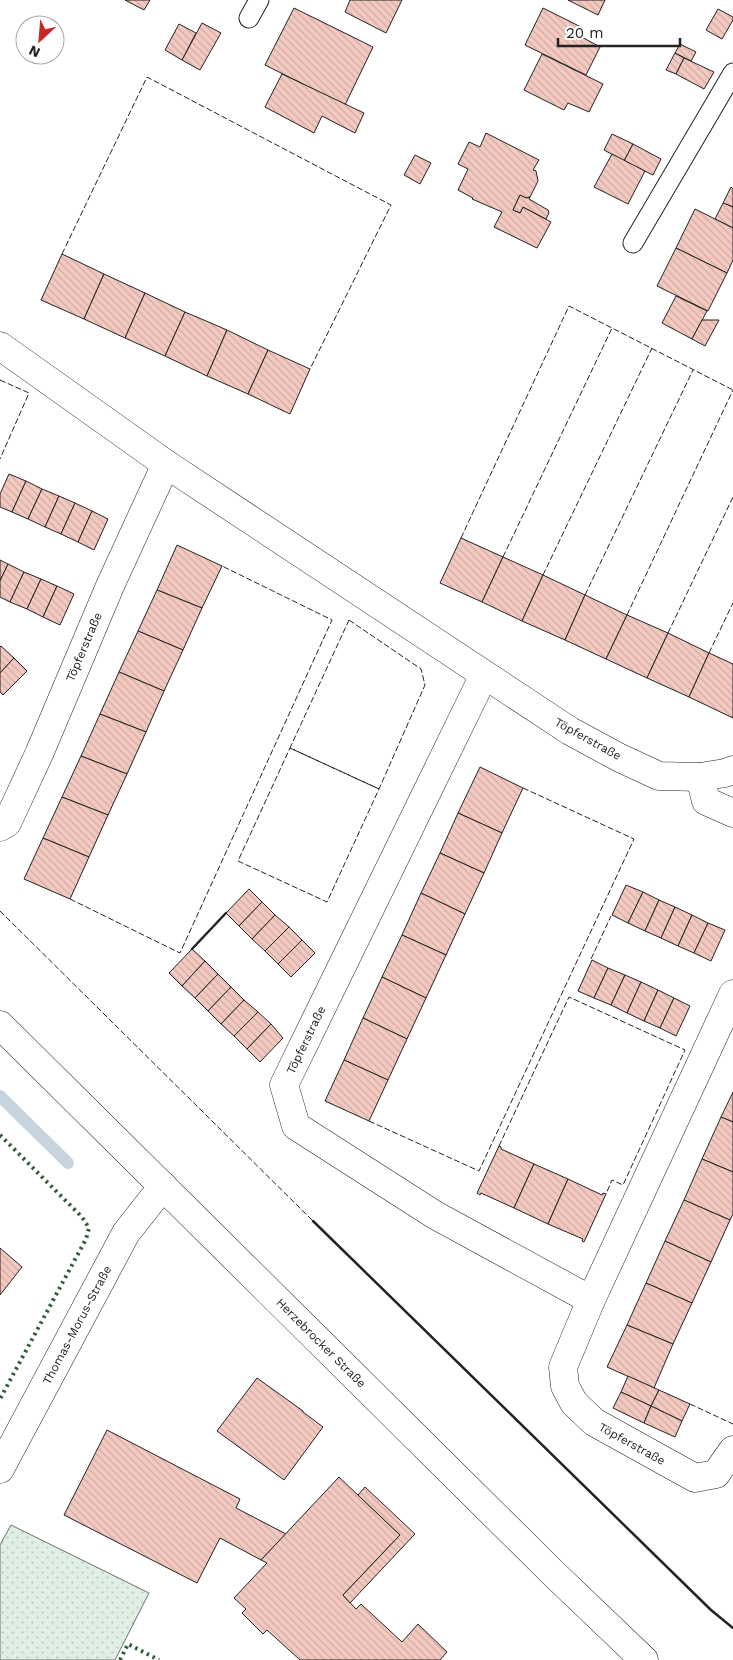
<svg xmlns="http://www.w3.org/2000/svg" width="733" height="1660" font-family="'Work Sans',sans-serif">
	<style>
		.park { fill: url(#park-dots); stroke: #6f6f6f }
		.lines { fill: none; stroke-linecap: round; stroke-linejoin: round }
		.stream { stroke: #c7d3dd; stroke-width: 12 }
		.building { fill: url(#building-back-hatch); stroke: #222 }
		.lane-casing { stroke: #222; stroke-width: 21 }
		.street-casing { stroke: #222; stroke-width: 29 }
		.secondary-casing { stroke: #222; stroke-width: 29 }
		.lane { stroke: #fff; stroke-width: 19 }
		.street { stroke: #fff; stroke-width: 28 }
		.secondary { stroke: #fff; stroke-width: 28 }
		.hedge { stroke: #2f5e38; stroke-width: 4; stroke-dasharray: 2.5 4; stroke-linecap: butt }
		.fence { stroke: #222; stroke-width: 1; stroke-dasharray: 6 2.5; stroke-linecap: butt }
		.wall { stroke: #222; stroke-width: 2.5 }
		.labels { text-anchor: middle; stroke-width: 4; stroke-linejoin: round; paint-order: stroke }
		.street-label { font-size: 12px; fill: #222; stroke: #fff }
	</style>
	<defs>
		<pattern id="park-dots" width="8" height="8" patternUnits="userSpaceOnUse" patternTransform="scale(1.25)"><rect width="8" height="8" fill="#e0efe3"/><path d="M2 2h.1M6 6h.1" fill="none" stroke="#c0cdc2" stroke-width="1.8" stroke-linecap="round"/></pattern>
		<pattern id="building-back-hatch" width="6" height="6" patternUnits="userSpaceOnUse" patternTransform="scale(1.25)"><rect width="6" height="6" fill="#f3c9c0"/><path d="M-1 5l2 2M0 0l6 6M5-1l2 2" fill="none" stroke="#d0aca5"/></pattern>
	</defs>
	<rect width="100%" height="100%" fill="#fff"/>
	<polygon class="park" points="11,1525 149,1593 115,1660 0,1660 0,1545"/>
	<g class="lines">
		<polyline class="stream" points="0,1096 68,1163"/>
	</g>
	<g class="building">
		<polygon points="125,0 150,0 144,10"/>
		<polygon points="350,0 402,0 386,33 345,12"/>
		<polygon points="568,0 605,0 598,15"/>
		<polygon points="294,8 373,47 345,105 265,65"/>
		<polygon points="543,8 583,28 580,36 600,47 586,75 525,45"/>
		<polygon points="718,9 733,17 733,20 722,39 706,30"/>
		<polygon points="202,23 221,33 200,70 182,60"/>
		<polygon points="179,24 196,33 182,60 165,50"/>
		<polygon points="680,44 696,52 691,61 675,53"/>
		<polygon points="675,53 684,58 676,74 666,70"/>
		<polygon points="542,54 603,84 589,112 568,103 564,110 524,90"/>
		<polygon points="684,58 714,72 704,89 676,74"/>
		<polygon points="282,74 364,113 355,133 322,116 314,133 265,107"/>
		<polygon points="486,133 539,160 533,170 536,171 538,181 530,197 526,198 520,195 513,210 520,213 523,207 551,222 537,248 494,227 502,212 472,199 473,198 458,190 468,169 458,164 469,142 480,147"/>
		<polygon points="612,134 633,144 624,161 604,150"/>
		<polygon points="633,144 661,159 653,175 624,161"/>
		<polygon points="612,154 645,171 628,204 594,187"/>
		<polygon points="415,155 431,163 420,184 404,175"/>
		<polygon points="731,187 733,189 733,207 723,203"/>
		<polygon points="520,195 526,198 530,197 529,199 548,210 549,213 546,219 523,207 520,213 513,210"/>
		<polygon points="723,203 733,207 733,228 715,219"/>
		<polygon points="695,209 733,228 733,260 727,273 676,248"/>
		<polygon points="676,248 727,273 708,311 657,286"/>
		<polygon points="62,254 104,274 84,319 41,300"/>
		<polygon points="104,274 145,293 125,338 84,319"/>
		<polygon points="145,293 185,312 165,356 125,338"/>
		<polygon points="676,296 707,311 692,339 662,323"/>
		<polygon points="185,312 227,330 207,376 165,356"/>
		<polygon points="702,320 719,320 705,346 692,339"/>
		<polygon points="227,330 268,350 248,394 207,376"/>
		<polygon points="268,350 310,369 290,414 248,394"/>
		<polygon points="9,474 26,481 12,512 0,507 0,494"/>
		<polygon points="26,481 42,489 28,519 12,512"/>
		<polygon points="42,489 59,496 45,527 28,519"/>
		<polygon points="59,496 75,503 61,534 45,527"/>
		<polygon points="75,503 92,511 78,542 61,534"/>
		<polygon points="92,511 108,519 94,550 78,542"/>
		<polygon points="461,538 503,557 482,602 440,583"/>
		<polygon points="177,545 222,566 202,608 157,590"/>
		<polygon points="503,557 543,575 522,621 482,602"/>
		<polygon points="0,560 8,564 0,581"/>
		<polygon points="8,564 24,572 10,602 0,597 0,581"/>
		<polygon points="24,572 41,579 27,609 10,602"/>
		<polygon points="543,575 585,595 565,640 522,621"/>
		<polygon points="41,579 57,586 43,617 27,609"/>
		<polygon points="57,586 74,594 60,625 43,617"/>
		<polygon points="157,590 202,608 183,650 138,631"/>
		<polygon points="585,595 627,615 606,659 565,640"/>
		<polygon points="627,615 668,633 647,678 606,659"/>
		<polygon points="138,631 183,650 164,691 119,672"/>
		<polygon points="668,633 709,653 689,697 647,678"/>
		<polygon points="1,646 14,658 0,673 0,647"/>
		<polygon points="709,653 733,664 733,718 689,697"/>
		<polygon points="14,658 27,671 3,695 0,692 0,673"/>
		<polygon points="119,672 164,691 146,732 100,714"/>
		<polygon points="100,714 146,732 127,774 81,756"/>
		<polygon points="81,756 127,774 108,815 62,797"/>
		<polygon points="480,767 523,788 502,833 458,813"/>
		<polygon points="62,797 108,815 89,857 43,838"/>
		<polygon points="458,813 502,833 484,873 440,853"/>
		<polygon points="43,838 89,857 70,899 24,879"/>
		<polygon points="440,853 484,873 465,914 421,893"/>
		<polygon points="626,885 643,892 628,923 612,915"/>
		<polygon points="249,889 262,902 239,926 226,913"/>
		<polygon points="643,892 659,900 645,931 628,923"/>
		<polygon points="421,893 465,914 446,955 402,935"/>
		<polygon points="659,900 675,907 661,938 645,931"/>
		<polygon points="262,902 275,915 252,939 239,926"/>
		<polygon points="675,907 692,915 678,946 661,938"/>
		<polygon points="275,915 289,927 265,951 252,939"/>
		<polygon points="692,915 708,923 694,953 678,946"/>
		<polygon points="708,923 725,930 711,961 694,953"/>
		<polygon points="289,927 302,940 278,964 265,951"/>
		<polygon points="402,935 446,955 426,998 382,977"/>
		<polygon points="302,940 315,953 291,977 278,964"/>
		<polygon points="192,949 205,961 182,986 169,973"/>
		<polygon points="592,960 608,968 594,998 578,991"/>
		<polygon points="205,961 218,974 195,998 182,986"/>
		<polygon points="608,968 625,975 611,1005 594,998"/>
		<polygon points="218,974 231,987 208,1011 195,998"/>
		<polygon points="625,975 641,982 627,1013 611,1005"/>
		<polygon points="382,977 426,998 407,1039 363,1018"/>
		<polygon points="641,982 658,990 644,1021 627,1013"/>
		<polygon points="231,987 244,1000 221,1024 208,1011"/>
		<polygon points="658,990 674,998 660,1028 644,1021"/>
		<polygon points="674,998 690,1006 676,1036 660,1028"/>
		<polygon points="244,1000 258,1012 234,1036 221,1024"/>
		<polygon points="258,1012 271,1024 247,1049 234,1036"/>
		<polygon points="363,1018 407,1039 388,1080 344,1060"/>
		<polygon points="271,1024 283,1038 260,1062 247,1049"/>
		<polygon points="344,1060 388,1080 369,1121 325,1101"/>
		<polygon points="733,1092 733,1122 721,1117"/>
		<polygon points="721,1117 733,1122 733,1172 702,1159"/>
		<polygon points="499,1146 501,1147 501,1149 534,1164 514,1208 481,1193 480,1195 477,1193"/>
		<polygon points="702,1159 733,1172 733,1214 730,1220 684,1200"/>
		<polygon points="534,1164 568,1179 548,1224 514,1208"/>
		<polygon points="568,1179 602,1195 603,1193 606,1194 584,1242 582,1241 583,1239 548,1224"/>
		<polygon points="684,1200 730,1220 711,1262 665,1241"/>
		<polygon points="665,1241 711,1262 692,1303 646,1283"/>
		<polygon points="0,1248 22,1267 0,1295"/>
		<polygon points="646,1283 692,1303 673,1344 627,1325"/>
		<polygon points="627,1325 673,1344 654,1388 607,1367"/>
		<polygon points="628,1376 659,1390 651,1406 621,1392"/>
		<polygon points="257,1378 303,1411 303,1412 323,1427 284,1480 217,1431"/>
		<polygon points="659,1390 690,1404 682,1421 651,1406"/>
		<polygon points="621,1392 651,1406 644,1423 613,1408"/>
		<polygon points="651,1406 682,1421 675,1437 644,1423"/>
		<polygon points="107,1430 240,1499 236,1508 286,1534 261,1560 220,1538 197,1583 64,1515"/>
		<polygon points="339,1477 400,1535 343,1595 356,1609 361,1604 402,1642 418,1624 447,1652 440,1660 300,1660 267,1630 263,1634 242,1613 246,1609 234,1598 267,1563 261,1560"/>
		<polygon points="365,1487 415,1534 350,1603 343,1595 400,1535 358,1495"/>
	</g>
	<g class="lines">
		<g class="lane-casing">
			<g id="lane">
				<polyline points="249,18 259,0"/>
				<polyline points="633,243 733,73"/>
			</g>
		</g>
		<g class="street-casing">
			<g id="street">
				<polyline points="0,346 166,464 570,731 620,758 659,776 700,777 725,773 733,770"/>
				<polyline points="484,675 284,1085 296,1126 435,1215 591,1300"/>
				<polyline points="700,777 706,801 733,813"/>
				<polyline points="0,827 7,823 39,754 110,586 166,464"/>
				<polyline points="733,994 591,1300 563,1367 565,1386 574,1403 594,1422 695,1478 716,1474 733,1450"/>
				<polyline points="0,1469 126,1233 163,1186"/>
			</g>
		</g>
		<g class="secondary-casing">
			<polyline id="secondary" points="0,1025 553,1573 644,1660"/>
		</g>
		<use href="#lane" class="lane"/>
		<use href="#street" class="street"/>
		<use href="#secondary" class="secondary"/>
		<g class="hedge">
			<polyline points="0,1135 82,1217 89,1228 86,1239 0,1399"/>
			<polyline points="120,1660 128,1644 159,1660"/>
		</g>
		<g class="fence">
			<polyline points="62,254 147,77 391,205 310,369"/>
			<polyline points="0,380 29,393 0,459"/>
			<polyline points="461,538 569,306 733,390"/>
			<polyline points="503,557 612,328"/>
			<polyline points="543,575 652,348"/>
			<polyline points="585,595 693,370"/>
			<polyline points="627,615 733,390"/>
			<polygon points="349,620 421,669 425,685 379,789 290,748"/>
			<polyline points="668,633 733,497"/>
			<polyline points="709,653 733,603"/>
			<polygon points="290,748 379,789 327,902 238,861"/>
			<polyline points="70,899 180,953 332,620 222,566"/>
			<polyline points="0,911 313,1221"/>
			<polyline points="591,959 611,916"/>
			<polyline points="369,1121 479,1171 634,839 523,788"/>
			<polyline points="499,1146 569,997 685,1050 623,1185 612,1180 606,1194"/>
			<polyline points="690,1404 733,1424"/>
		</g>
		<g class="wall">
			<polyline points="192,949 226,913"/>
			<polyline points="313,1221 711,1610 733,1628"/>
		</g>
	</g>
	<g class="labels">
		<g class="street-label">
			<text transform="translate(84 647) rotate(-67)" y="4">Töpferstraße</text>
			<text transform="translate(588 739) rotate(29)" y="4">Töpferstraße</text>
			<text transform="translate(306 1040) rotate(-64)" y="4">Töpferstraße</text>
			<text transform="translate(77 1325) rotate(-62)" y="4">Thomas-Morus-Straße</text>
			<text transform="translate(321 1343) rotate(45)" y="4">Herzebrocker Straße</text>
			<text transform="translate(632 1444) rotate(29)" y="4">Töpferstraße</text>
		</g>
	</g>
	<g transform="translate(40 40) rotate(206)"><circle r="24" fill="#ffffff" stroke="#a7a7a7"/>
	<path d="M0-4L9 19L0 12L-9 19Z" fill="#c62828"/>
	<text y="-8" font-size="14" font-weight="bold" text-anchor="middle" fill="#222222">N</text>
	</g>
	<path d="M558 38v8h122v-8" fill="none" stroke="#222222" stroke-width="2.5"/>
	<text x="566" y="38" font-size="15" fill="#222222" stroke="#ffffff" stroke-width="4" paint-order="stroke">20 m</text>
</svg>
